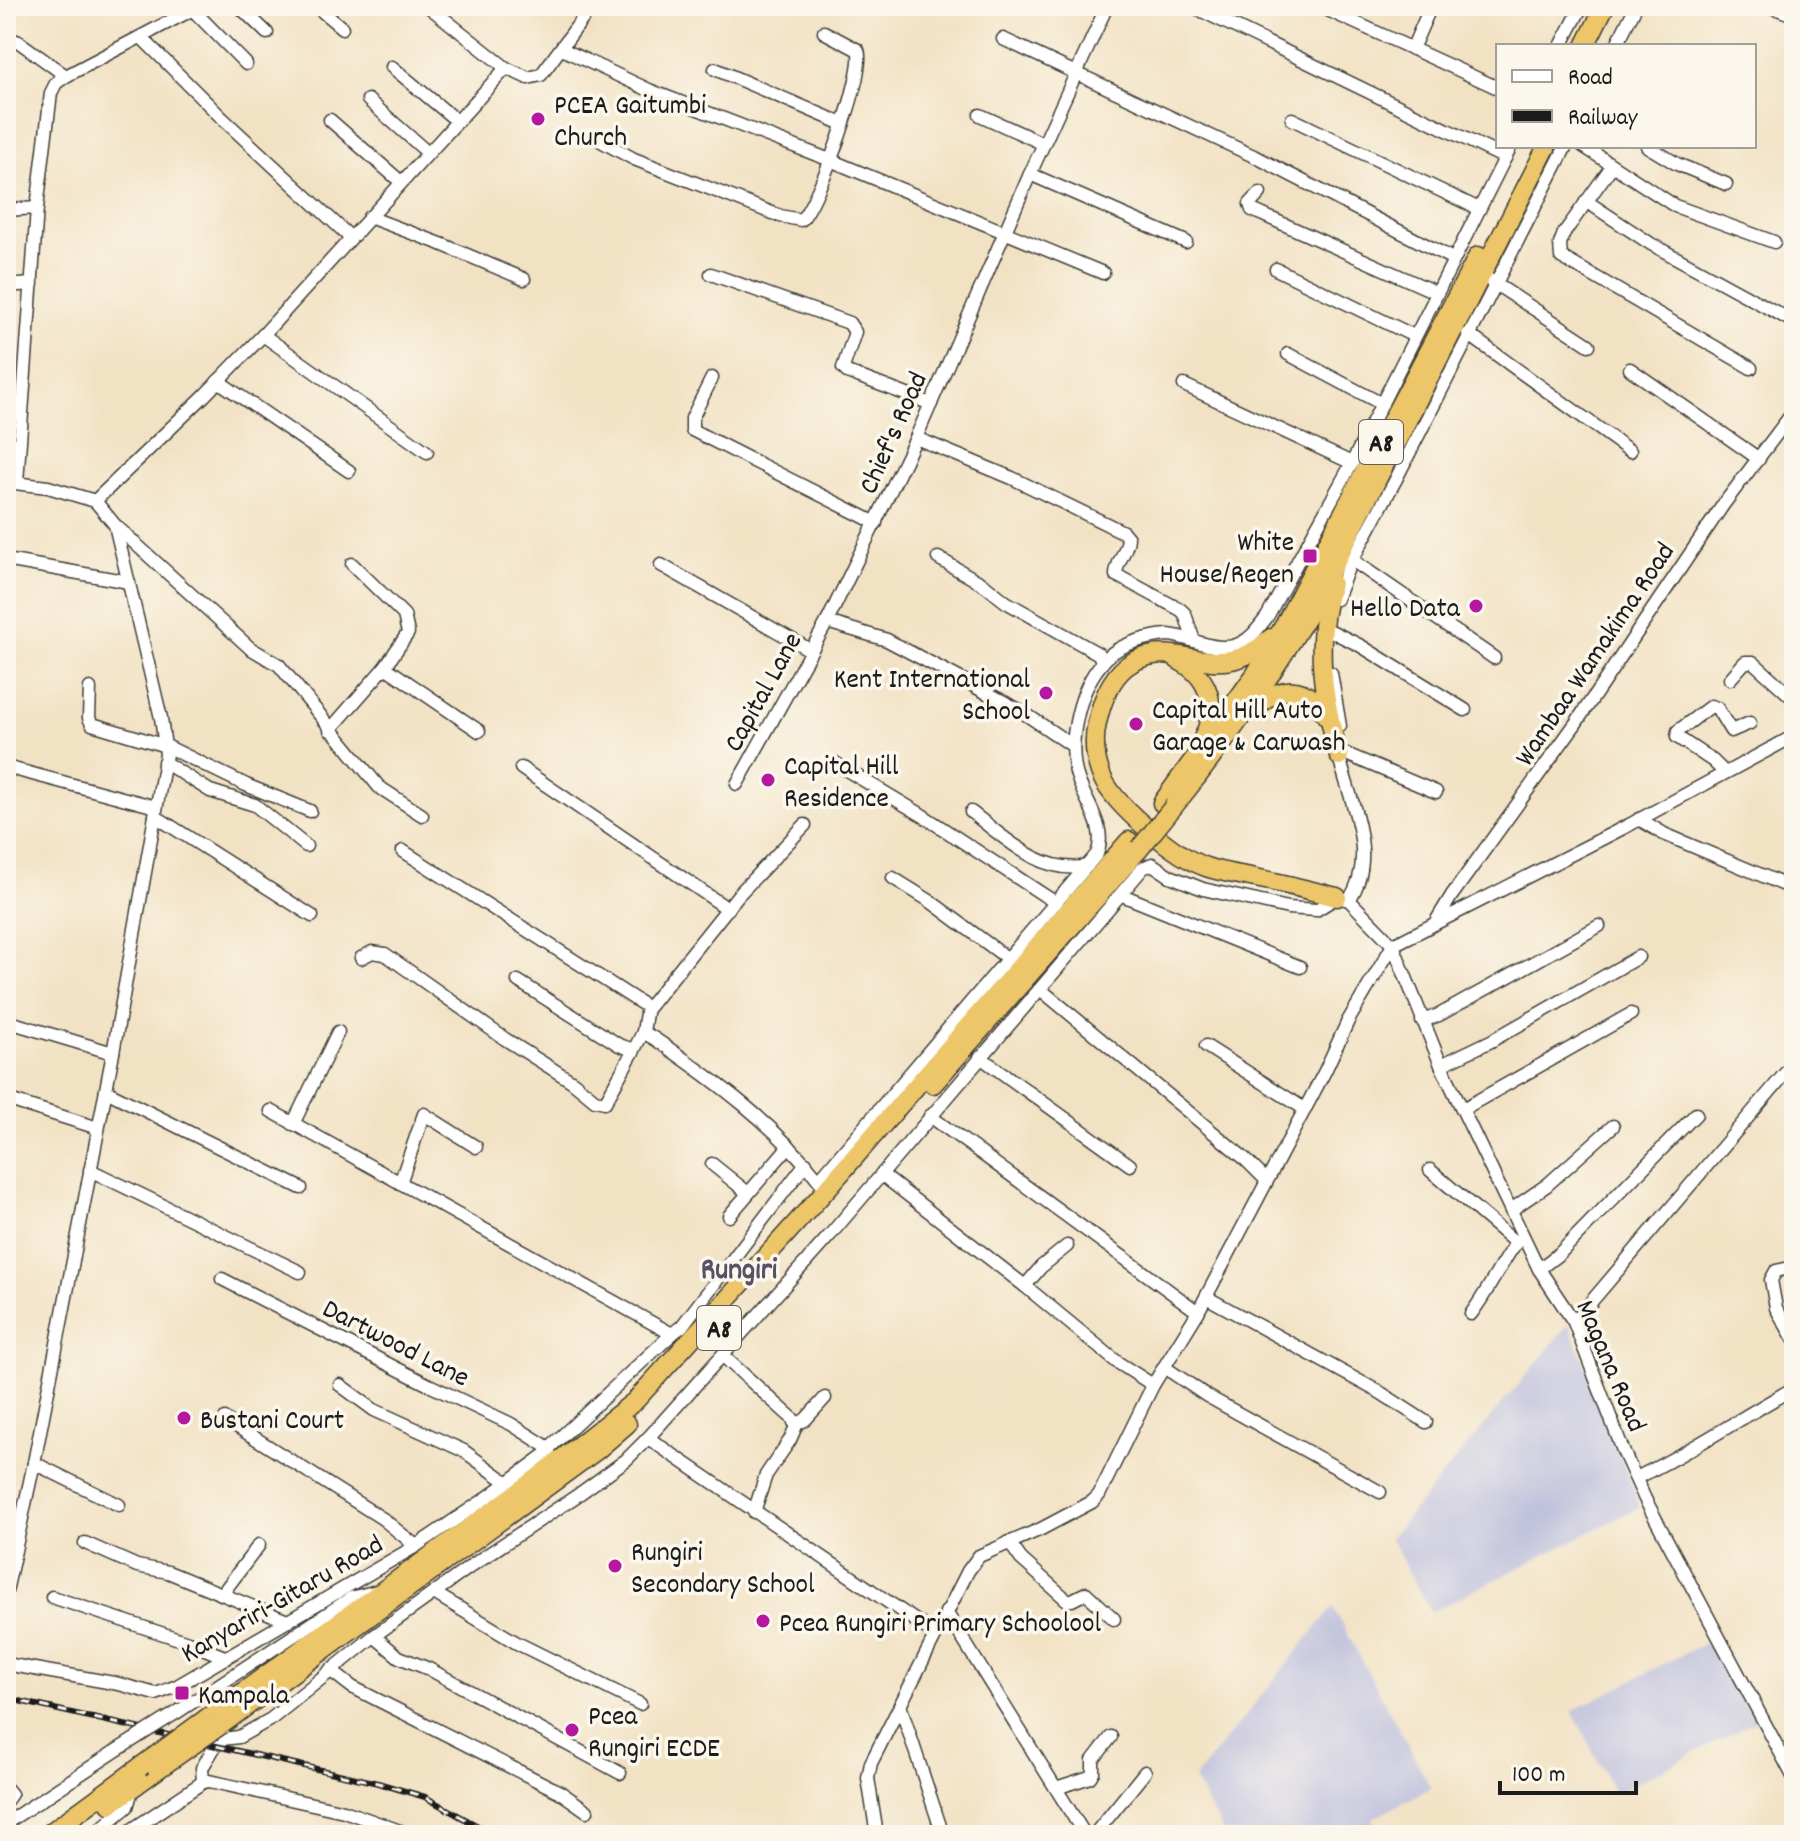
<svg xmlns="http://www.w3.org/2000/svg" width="1800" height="1841" font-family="Dekko,sans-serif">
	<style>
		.industrial { fill: #c1c2dd }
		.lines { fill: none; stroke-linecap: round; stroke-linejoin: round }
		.minor-casing { stroke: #3c3a35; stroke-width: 15 }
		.highway-casing { stroke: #3c3a35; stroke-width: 21 }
		.minor { stroke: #fff; stroke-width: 12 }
		.highway { stroke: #ecc669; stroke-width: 18 }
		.rail-casing { stroke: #1c1c1c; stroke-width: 6 }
		.rail { stroke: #fbf7ec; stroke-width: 3; stroke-dasharray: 9; stroke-linecap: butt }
		.minor-bridge-casing { stroke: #3c3a35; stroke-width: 15; stroke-linecap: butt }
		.highway-bridge-casing { stroke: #3c3a35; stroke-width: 21; stroke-linecap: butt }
		.minor-bridge { stroke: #fff; stroke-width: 12 }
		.highway-bridge { stroke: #ecc669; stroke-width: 18 }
		.poi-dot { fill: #b5179e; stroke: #fbf7ec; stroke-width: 3 }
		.labels { text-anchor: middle; stroke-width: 7; stroke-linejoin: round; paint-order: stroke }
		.shield { fill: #fbf7ec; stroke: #5f5e5a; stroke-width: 2 }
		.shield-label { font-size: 26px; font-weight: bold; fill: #1c1c1c }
		.poi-label { font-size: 28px; fill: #1c1c1c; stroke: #fbf7ec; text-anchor: start }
		.street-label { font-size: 28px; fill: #1c1c1c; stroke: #fbf7ec }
		.neighbourhood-label { font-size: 30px; font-weight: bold; fill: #595267; stroke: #fbf7ec }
	</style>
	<rect width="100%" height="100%" fill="#fbf7ec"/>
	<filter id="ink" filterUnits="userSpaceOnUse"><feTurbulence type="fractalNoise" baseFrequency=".0125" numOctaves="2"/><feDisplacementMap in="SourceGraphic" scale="16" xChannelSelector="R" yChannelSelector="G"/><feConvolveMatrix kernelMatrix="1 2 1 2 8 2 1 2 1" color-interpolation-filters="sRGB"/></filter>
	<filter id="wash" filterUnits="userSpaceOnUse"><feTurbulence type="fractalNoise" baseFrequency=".006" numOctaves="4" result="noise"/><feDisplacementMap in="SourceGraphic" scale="32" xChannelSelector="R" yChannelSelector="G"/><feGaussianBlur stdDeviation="1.8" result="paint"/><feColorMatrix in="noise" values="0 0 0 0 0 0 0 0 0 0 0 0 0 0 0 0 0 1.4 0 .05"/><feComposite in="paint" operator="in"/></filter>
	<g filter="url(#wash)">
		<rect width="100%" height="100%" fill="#f2e2c4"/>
		<g class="industrial">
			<polygon points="1569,1324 1640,1507 1431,1612 1390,1538"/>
			<polygon points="1333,1607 1431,1788 1372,1819 1381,1835 1225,1835 1194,1779"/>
			<polygon points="1703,1644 1721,1648 1758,1720 1615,1794 1572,1711"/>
		</g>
	</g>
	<g filter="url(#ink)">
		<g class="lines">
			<g class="minor-casing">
				<g id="minor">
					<polyline points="239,6 267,33"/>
					<polyline points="316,6 342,28"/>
					<polyline points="428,6 506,68"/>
					<polyline points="1319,6 1498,88"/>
					<polyline points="1769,6 1794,15"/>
					<polyline points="192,9 246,64"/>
					<polyline points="1198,9 1505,158"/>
					<polyline points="6,37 19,42 66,76"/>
					<polyline points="141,37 223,119 350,237"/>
					<polyline points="1003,39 1260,159 1453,259"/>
					<polyline points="1561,46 1582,6"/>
					<polyline points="1616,46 1636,6"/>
					<polyline points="562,49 649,90 830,160 1103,273"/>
					<polyline points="1412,49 1431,6"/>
					<polyline points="392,67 457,121"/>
					<polyline points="715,69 843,124"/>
					<polyline points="368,100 428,153"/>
					<polyline points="980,115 1044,144"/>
					<polyline points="1292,119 1479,209"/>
					<polyline points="330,120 401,182"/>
					<path d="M601 141 634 159 780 216 801 220C818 204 867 70 858 50L824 32"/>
					<polyline points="1583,146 1675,206 1774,242"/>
					<polyline points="1647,146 1677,164 1726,184"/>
					<polyline points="1612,166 1564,233 1560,244 1561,257 1751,368"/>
					<polyline points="1030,174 1186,242"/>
					<polyline points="1260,193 1250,204 1252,210 1435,292"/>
					<polyline points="1586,201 1651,244 1794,322"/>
					<polyline points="6,210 37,208"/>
					<polyline points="369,217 441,244 524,279"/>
					<polyline points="1276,269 1414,336"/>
					<polyline points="711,274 849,323 855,332 843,368 847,372 931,404"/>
					<polyline points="1488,279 1589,345"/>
					<polyline points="6,286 32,284"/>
					<polyline points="1468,334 1630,451"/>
					<polyline points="263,335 427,452"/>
					<polyline points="1288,354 1382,404"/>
					<polyline points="1630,369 1759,459"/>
					<polyline points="712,378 692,418 692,430 876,523"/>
					<polyline points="218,381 349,471"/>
					<polyline points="1184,385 1352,463"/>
					<path d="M916 438 1012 478 1123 532 1128 538C1127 552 1116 562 1116 575L1181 610 1185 614 1194 641"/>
					<polyline points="6,482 48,487 95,501 115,525 161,718 166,754 113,1053 34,1463 6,1592"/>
					<polyline points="17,482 37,208 51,93 56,83 66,76 199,6"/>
					<polyline points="95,501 204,396 263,335 506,68 528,78 541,75 592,6"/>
					<polyline points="116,526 250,648 279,665 379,787 422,815"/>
					<polyline points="938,558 986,586 1006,602 1099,654 1102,662"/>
					<polyline points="6,560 129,582"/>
					<polyline points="1352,560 1494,658"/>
					<polyline points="661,565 810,650"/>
					<polyline points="1336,599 1348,568 1395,481 1566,146"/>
					<polyline points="1331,631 1361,646 1465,710"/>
					<polyline points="385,667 479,731"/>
					<polyline points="1331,673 1340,726"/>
					<polyline points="1730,679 1745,662 1753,662 1794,699"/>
					<polyline points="90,688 89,718 92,724 166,746 246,785 310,811"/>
					<polyline points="330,730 385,667 408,633 404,615 352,564"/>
					<polyline points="1073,746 1021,711 887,640 827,622 916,438 1030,174 1107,6"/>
					<path d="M1340 749 1339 756C1350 803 1379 856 1349 900"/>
					<polyline points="1339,751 1436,792"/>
					<polyline points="164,762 210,791 255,805 306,846"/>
					<polyline points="835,763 922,815 1056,903"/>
					<polyline points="6,767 156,807"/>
					<polyline points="521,768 728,909"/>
					<polyline points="1724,772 1713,761 1677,737 1678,731 1711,706 1717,708 1731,731 1750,723"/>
					<polyline points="737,784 827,622"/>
					<path d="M971 812C1004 837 1043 876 1087 866"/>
					<polyline points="155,816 312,916"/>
					<polyline points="1639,819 1664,834 1794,889"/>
					<polyline points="403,851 647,1007 643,1032"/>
					<polyline points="893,878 930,901 1007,958"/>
					<polyline points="1122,895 1300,967"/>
					<polyline points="1435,923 1452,895 1576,723 1723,505 1794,411"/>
					<polyline points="361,958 372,952 385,954 505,1039 573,1082 595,1100 605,1102 634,1050"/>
					<path d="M518 981 619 1045 634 1050 643 1032 655 1039C716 1081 776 1125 822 1184"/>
					<polyline points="1040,989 1244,1158 1266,1180"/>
					<polyline points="648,1008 739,894 805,825"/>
					<polyline points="6,1021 113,1053"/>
					<polyline points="1422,1021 1439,1015 1599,926"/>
					<polyline points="1206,1046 1303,1108"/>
					<polyline points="980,1057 1130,1165"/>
					<polyline points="1441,1065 1491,1041 1638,957"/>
					<polyline points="106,1091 301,1188"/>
					<polyline points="6,1099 98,1128"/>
					<polyline points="1463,1109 1631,1014"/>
					<polyline points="271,1111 672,1334 682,1326 806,1163"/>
					<polyline points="930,1116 1198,1312"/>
					<polyline points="293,1124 338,1032"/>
					<polyline points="712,1164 748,1193"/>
					<polyline points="90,1170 300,1272"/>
					<polyline points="1430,1170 1516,1243"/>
					<polyline points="881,1174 1025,1286 1117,1362 1153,1385"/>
					<path d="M819 1180 1097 854C1109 824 1080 798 1075 768 1069 736 1080 688 1102 663 1112 650 1129 643 1144 639 1153 637 1160 635 1169 635 1191 637 1220 655 1241 643 1252 638 1259 627 1267 617L1352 463 1511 146"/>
					<polyline points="400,1183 424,1114 476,1147"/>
					<polyline points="1511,1210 1547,1185 1613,1126"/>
					<polyline points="729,1216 789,1146"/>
					<polyline points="1794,1267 1776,1271 1771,1280 1776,1308 1794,1339"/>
					<polyline points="1539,1269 1560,1253 1696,1114"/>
					<polyline points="222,1279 429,1385 511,1424 549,1448"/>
					<polyline points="1025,1286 1041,1267 1067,1246"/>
					<polyline points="1206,1297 1381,1393 1426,1422"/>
					<path d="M1471 1314C1489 1290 1500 1264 1518 1240"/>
					<polyline points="1574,1322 1794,1063"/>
					<polyline points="723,1356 792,1418 796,1426 790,1440 766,1475 754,1512"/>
					<polyline points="1164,1367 1207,1396 1380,1492"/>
					<polyline points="340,1385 374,1410 464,1451 508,1483"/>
					<polyline points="225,1419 383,1519 416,1546"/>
					<polyline points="796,1424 805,1420 825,1398"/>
					<polyline points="648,1438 935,1634"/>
					<polyline points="34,1463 119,1505"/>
					<path d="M1636 1478C1691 1452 1740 1418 1794 1388"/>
					<polyline points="1009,1542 1021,1559 1067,1600 1072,1600 1086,1593 1114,1619"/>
					<polyline points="85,1543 137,1566 168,1572 285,1620"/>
					<polyline points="434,1593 517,1643 640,1704"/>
					<polyline points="222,1594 259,1545"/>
					<polyline points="52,1597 188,1642 227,1658"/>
					<polyline points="946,1612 1085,1835"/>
					<polyline points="374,1636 399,1657 429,1669 620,1773"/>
					<polyline points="6,1664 119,1684 156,1694 177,1686 416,1546 484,1500 549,1452 549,1448 672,1334"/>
					<polyline points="330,1670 352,1687 560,1792 587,1811"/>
					<polyline points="900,1705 943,1835"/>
					<polyline points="176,1713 351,1598 377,1591"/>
					<polyline points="203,1782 202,1768 217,1743 222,1739 239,1737 271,1719 374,1636 481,1559 575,1497 626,1460 648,1438 830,1235 1143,868 1152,864 1170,876 1203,889 1288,908 1316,910 1337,897 1349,900 1393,945 1441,1065 1539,1269 1574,1322 1624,1453 1645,1499 1794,1778"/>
					<polyline points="6,1788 11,1794 6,1801"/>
					<polyline points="1056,1788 1090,1777 1093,1772 1093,1760 1111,1737"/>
					<polyline points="6,1823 114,1752"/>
					<polyline points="93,1835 127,1807 133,1787"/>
					<polyline points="124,1835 203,1782 209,1781 344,1811 411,1835"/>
					<polyline points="877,1835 868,1778 871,1763 968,1571 979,1556 1041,1529 1092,1502 1099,1495 1153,1385 1198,1312 1325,1071 1348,1021 1393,945 1629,825 1794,736"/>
					<polyline points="1094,1835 1145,1772"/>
				</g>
			</g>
			<g class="highway-casing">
				<g id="highway">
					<polyline points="1585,46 1605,6"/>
					<path d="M1332 584C1313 643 1323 698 1339 756"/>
					<path d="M1271 638C1217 689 1181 636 1133 662 1111 674 1102 700 1097 723 1093 741 1095 760 1102 777 1115 806 1176 857 1206 867 1223 873 1242 875 1260 879 1286 884 1312 891 1337 897"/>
					<path d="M1178 660C1209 676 1219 706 1203 738"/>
					<path d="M1254 710C1281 683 1306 683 1327 717"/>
					<polyline points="1162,803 1255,675 1285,624 1478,256"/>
					<path d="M1174 806C1224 744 1269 680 1310 611L1547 146"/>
					<polyline points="933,1084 1140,848"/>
					<polyline points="207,1718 527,1486 635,1401 826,1190 1129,841"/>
					<polyline points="221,1725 597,1450 627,1424"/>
					<polyline points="110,1804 157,1770"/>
					<polyline points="47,1835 140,1767"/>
				</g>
			</g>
			<use href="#minor" class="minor"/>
			<use href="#highway" class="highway"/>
			<g class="rail-casing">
				<polyline id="rail" points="6,1698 378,1783 425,1797 494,1835"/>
			</g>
			<use href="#rail" class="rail"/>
			<g class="minor-bridge-casing">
				<polyline id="minor-bridge" points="114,1752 176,1713"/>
			</g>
			<g class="highway-bridge-casing">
				<g id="highway-bridge">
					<polyline points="1140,848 1174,806"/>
					<polyline points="140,1767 207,1718"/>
					<polyline points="157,1770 221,1725"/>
				</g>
			</g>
			<use href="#minor-bridge" class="minor-bridge"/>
			<use href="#highway-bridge" class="highway-bridge"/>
		</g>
	</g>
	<g class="poi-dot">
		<circle cx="538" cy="119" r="8"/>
		<rect x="1302" y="548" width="16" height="16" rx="4"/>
		<circle cx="1476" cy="606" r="8"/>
		<circle cx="1046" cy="693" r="8"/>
		<circle cx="1136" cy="724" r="8"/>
		<circle cx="768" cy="780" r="8"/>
		<circle cx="184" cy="1418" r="8"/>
		<circle cx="615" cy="1566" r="8"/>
		<circle cx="763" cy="1621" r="8"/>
		<rect x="174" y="1685" width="16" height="16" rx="4"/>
		<circle cx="572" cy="1730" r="8"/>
	</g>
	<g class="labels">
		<g class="shield">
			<rect x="1359" y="420" width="44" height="44" rx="6"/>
			<rect x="697" y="1306" width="44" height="44" rx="6"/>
		</g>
		<g class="shield-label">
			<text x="1381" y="451">A8</text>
			<text x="719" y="1337">A8</text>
		</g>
		<g class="poi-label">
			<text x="554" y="113">PCEA Gaitumbi<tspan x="554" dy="32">Church</tspan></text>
			<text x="1294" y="550" text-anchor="end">White<tspan x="1294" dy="32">House/Regen</tspan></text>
			<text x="1460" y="616" text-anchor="end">Hello Data</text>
			<text x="1030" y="687" text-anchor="end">Kent International<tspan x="1030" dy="32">School</tspan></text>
			<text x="1152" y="718">Capital Hill Auto<tspan x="1152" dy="32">Garage &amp; Carwash</tspan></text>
			<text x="784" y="774">Capital Hill<tspan x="784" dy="32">Residence</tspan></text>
			<text x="200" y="1428">Bustani Court</text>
			<text x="631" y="1560">Rungiri<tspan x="631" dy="32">Secondary School</tspan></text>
			<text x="779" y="1631">Pcea Rungiri Primary Schoolool</text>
			<text x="198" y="1703">Kampala</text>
			<text x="588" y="1724">Pcea<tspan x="588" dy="32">Rungiri ECDE</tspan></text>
		</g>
		<g class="street-label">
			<text transform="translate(891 432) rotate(-66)" y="10">Chief's Road</text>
			<text transform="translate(1593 653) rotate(-56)" y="10">Wambaa Wamakima Road</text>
			<text transform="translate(761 691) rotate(-61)" y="10">Capital Lane</text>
			<text transform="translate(397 1341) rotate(27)" y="10">Dartwood Lane</text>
			<text transform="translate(1613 1365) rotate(67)" y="10">Magana Road</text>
			<text transform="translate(281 1597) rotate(-30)" y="10">Kanyariri-Gitaru Road</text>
		</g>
		<g class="neighbourhood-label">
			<text x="739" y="1278">Rungiri</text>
		</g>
	</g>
	<rect width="1800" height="1841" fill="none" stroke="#fbf7ec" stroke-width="32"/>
	<rect x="1496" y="44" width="260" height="104" fill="#fbf7ec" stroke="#a29f99" stroke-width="2"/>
	<rect x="1512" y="70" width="40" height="12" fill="#ffffff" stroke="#a29f99" stroke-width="2"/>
	<text x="1568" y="84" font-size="24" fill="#1c1c1c">Road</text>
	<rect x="1512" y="110" width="40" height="12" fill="#1c1c1c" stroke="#a29f99" stroke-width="2"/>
	<text x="1568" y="124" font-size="24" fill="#1c1c1c">Railway</text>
	<path d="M1500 1781v12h136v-12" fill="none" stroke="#1c1c1c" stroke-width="4"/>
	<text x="1512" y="1781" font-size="24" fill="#1c1c1c" stroke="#fbf7ec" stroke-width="6" paint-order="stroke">100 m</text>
</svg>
